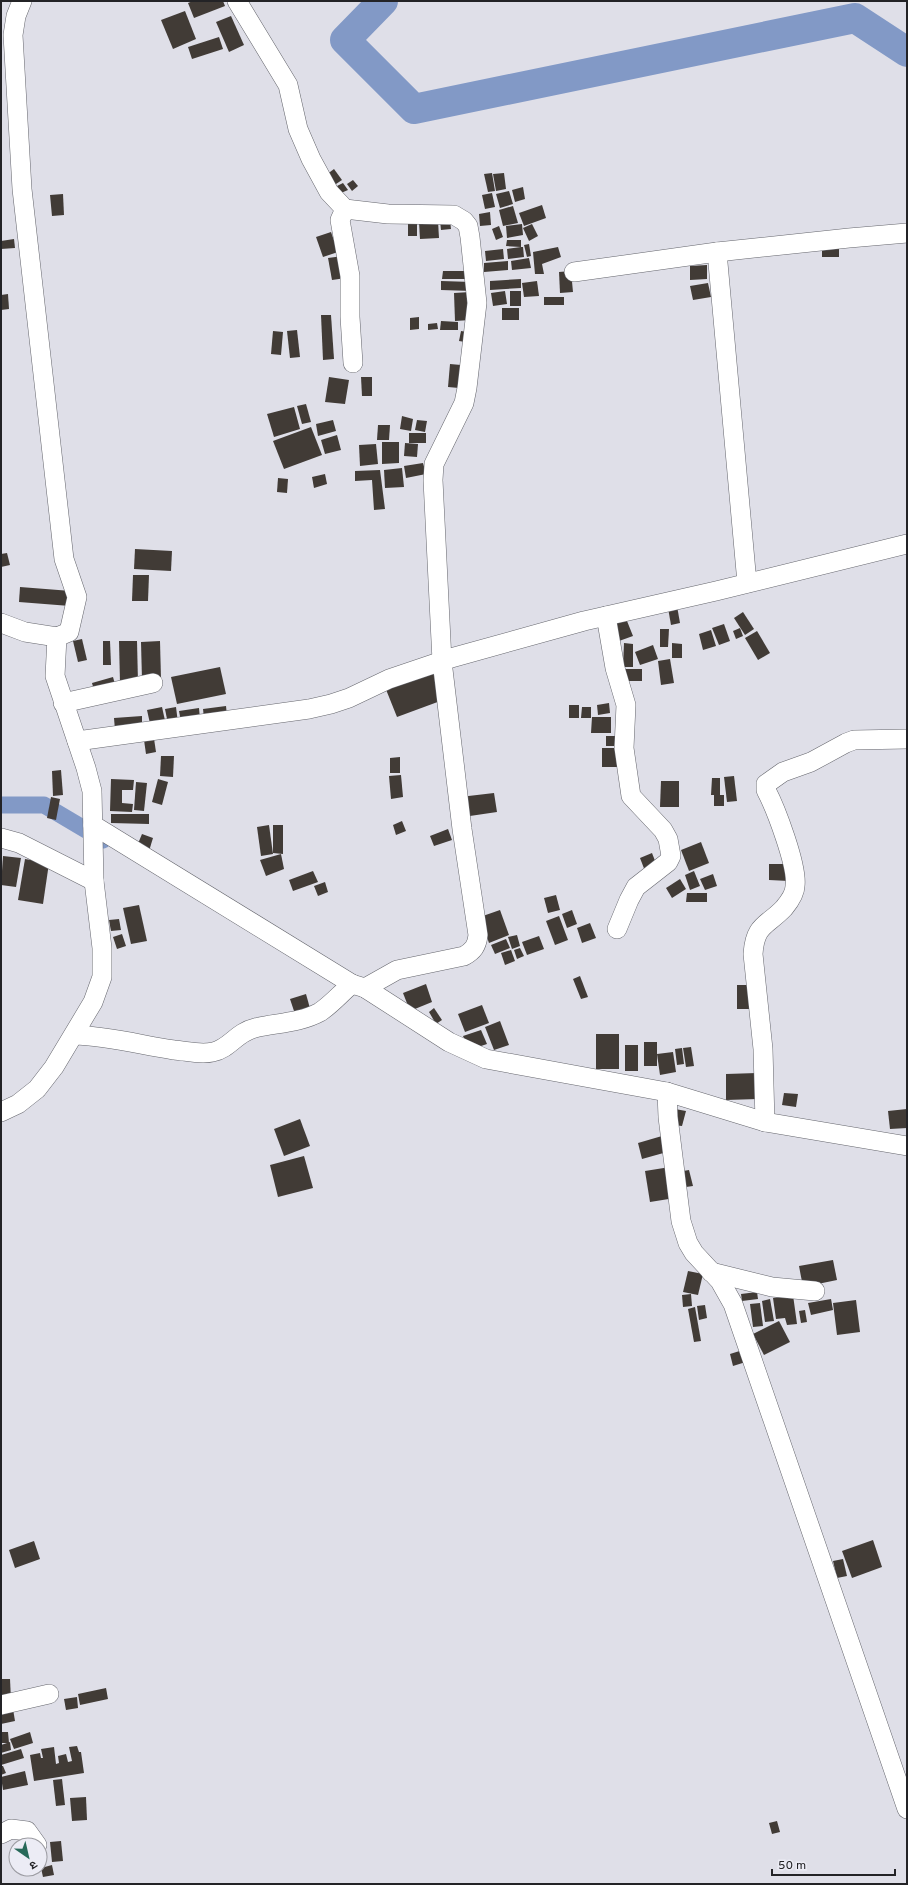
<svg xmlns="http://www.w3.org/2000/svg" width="908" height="1885" font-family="Overpass,'Noto Sans Devanagari',sans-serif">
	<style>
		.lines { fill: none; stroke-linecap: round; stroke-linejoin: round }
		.canal { stroke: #8299c6; stroke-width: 17 }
		.river { stroke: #8299c6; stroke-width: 30 }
		.building { fill: #413b36 }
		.minor-casing { stroke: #65666d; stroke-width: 20 }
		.minor { stroke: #fff; stroke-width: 19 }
	</style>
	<rect width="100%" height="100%" fill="#dfdfe8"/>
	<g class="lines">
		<polyline class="canal" points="1,805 44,805 103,840"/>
		<polyline class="river" points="383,1 345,40 414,109 855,18 907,52"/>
	</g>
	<g class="building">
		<polygon points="193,1 223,1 225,6 194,18 188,3"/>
		<polygon points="185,11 196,39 173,49 161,20"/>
		<polygon points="231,16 244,45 229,52 216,22"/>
		<polygon points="219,37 223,49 192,59 188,47"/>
		<polygon points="334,169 342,180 333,186 326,175"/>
		<polygon points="492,173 495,191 488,192 484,174"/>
		<polygon points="504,173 506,189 496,191 493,174"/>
		<polygon points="353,180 358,186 352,191 347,184"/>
		<polygon points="343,183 348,190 341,193 337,186"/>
		<polygon points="523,187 525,199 515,202 512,190"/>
		<polygon points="509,191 513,204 500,208 496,194"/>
		<polygon points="492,193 495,207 485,209 482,195"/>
		<polygon points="63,194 64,215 52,216 50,195"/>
		<polygon points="542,205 546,218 524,226 519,213"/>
		<polygon points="513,206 518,223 503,226 499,210"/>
		<polygon points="490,212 491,225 480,226 479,214"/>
		<rect x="408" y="220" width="9" height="16"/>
		<polygon points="450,220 451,229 441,230 440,221"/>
		<polygon points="438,221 439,238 420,239 419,222"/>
		<polygon points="522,224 523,235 507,238 506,226"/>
		<polygon points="532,224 538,236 529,241 523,228"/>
		<polygon points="499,226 503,237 496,240 492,229"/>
		<polygon points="331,232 338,252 323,257 316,237"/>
		<polygon points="14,239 15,248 1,249 1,241"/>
		<polygon points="507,240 521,240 521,247 523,247 524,257 508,259 507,249 521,247 506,246"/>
		<polygon points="529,244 531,256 527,257 524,245"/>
		<polygon points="839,246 839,257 822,257 822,247"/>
		<polygon points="558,247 561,257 542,264 544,274 535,274 533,252"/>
		<polygon points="503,249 504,259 486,261 485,251"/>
		<polygon points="343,256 346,278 332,280 328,258"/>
		<polygon points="529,258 531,268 512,270 511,261"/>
		<polygon points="508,261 508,270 484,272 484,263"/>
		<polygon points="707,265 707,279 690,280 690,266"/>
		<polygon points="443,271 469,271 468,279 442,279"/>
		<polygon points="571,271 573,292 560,293 559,272"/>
		<polygon points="521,279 521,288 490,290 490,281"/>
		<polygon points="441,281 472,282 472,291 441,290"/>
		<polygon points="537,281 539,296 524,297 522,283"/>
		<polygon points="708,283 711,297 693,300 690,286"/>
		<polygon points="505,291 507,304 493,306 491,293"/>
		<rect x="510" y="291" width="11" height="15"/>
		<polygon points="470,292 471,320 455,321 454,293"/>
		<polygon points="8,294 9,309 1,310 1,295"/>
		<rect x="544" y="297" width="20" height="8"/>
		<rect x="502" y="308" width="17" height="12"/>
		<polygon points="321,315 331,315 334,359 323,360"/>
		<polygon points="419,317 419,329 410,330 410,318"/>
		<polygon points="441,321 458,322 458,330 440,330"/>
		<polygon points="437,323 438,329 428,330 428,324"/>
		<polygon points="297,330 300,357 290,358 287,331"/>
		<polygon points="273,331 283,332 281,355 271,354"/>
		<polygon points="461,331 467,332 465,342 459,341"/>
		<polygon points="450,364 461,365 459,388 448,387"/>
		<polygon points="329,377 349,380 345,404 325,402"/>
		<polygon points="361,377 372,377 372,396 362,396"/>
		<polygon points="306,404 311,422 302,424 297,406"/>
		<polygon points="294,407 300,429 274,437 267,414"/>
		<polygon points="402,416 413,419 411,431 400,429"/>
		<polygon points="333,420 336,431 318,436 316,424"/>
		<polygon points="417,420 427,421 425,432 415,430"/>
		<polygon points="378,425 390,425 389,440 377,440"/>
		<polygon points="311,427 322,455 284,469 273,441"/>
		<rect x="409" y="433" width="17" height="10"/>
		<polygon points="337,435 341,450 325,454 321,440"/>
		<polygon points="382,442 399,442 399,463 382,464"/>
		<polygon points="405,443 418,444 417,457 404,456"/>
		<polygon points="376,444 378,464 360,466 359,445"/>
		<polygon points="423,463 426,474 406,478 404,466"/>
		<polygon points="402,468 404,487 385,488 384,470"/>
		<polygon points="380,470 385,509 374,510 372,480 355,481 355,471"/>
		<polygon points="325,474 327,484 314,488 312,477"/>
		<polygon points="278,478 288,479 287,493 277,492"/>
		<polygon points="135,549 172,551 171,571 134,569"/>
		<polygon points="7,553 10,565 1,567 1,554"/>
		<polygon points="133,575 149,575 148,601 132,601"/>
		<polygon points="20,587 71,591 70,606 19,602"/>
		<polygon points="677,606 680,623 671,625 668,608"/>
		<polygon points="743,612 754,629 745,635 734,618"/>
		<polygon points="625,616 633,636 619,641 611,621"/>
		<polygon points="724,624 730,641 719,645 712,628"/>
		<polygon points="740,628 743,636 736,639 733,631"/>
		<polygon points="660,629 669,629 668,647 660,647"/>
		<polygon points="711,630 716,646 703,650 699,634"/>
		<polygon points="757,631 770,653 758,660 745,638"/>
		<polygon points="82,639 87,660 78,662 73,641"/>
		<polygon points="103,641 110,641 111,665 103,665"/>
		<polygon points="119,641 137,641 138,683 120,683"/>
		<polygon points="160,641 161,679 142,680 141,642"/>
		<polygon points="624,643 633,644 633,667 623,667"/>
		<polygon points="672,643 682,644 682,658 672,658"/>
		<polygon points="653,645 658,659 640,665 635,652"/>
		<polygon points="670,659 674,683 661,685 658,661"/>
		<polygon points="220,667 226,694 177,704 171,677"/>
		<rect x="625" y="669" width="17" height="12"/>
		<polygon points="432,670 443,700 397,717 385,687"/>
		<polygon points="113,677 116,688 95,694 92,683"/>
		<polygon points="609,703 610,713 598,715 597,705"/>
		<rect x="569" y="705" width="10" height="13"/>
		<polygon points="226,706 227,716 204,718 203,709"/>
		<polygon points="162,707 166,725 151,728 147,710"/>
		<polygon points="176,707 178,723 168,724 165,709"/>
		<polygon points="582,707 591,707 591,718 581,718"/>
		<polygon points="199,708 200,719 181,722 179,711"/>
		<polygon points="142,716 142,729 115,730 114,718"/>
		<polygon points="592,717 611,717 611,733 591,733"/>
		<polygon points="153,732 156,752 146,754 143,733"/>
		<rect x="606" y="736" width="16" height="10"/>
		<rect x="602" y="748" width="16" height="19"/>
		<polygon points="161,756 174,756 173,777 160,776"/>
		<polygon points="400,757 400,773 390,773 390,758"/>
		<polygon points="61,770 63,795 53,796 52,771"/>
		<polygon points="401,775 403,797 391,799 389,776"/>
		<polygon points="734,776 737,801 727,802 724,777"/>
		<polygon points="712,778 720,778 720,795 724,795 724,806 714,806 714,795 711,795"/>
		<polygon points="111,779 134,780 133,790 122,790 122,803 133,804 132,812 110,811"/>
		<polygon points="158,779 168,782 162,805 152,802"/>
		<polygon points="661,781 679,781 679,807 660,807"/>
		<polygon points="136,782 147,783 144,811 134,810"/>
		<polygon points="494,793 497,812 463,817 460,797"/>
		<polygon points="51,797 60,799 56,820 47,818"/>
		<polygon points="111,814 149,814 149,824 111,823"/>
		<polygon points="402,821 406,831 396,835 393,825"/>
		<polygon points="269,825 273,854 261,856 257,827"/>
		<polygon points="273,825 283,825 283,854 273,853"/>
		<polygon points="448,829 452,840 434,846 430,836"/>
		<polygon points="142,834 153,838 149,851 137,846"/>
		<polygon points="701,842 709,863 689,871 681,850"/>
		<polygon points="652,853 657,866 645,871 640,858"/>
		<polygon points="281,854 284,869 266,876 260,860"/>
		<polygon points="3,856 21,858 16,887 1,885"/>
		<polygon points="25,859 49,863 43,904 18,900"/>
		<polygon points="769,864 790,864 789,881 769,880"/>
		<polygon points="313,871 318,882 293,891 289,880"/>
		<polygon points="694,871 700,886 690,890 685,875"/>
		<polygon points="713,874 717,886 705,890 700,879"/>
		<polygon points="680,879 686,889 672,898 666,888"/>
		<polygon points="325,882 328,892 318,896 314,886"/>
		<polygon points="687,893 707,893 707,902 686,902"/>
		<polygon points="556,895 560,910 548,913 544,898"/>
		<polygon points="139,905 147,941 131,944 123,908"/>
		<polygon points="500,910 509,935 489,943 480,917"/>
		<polygon points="572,910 577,924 567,928 562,914"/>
		<polygon points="559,916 568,940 555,945 546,921"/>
		<polygon points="119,919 121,930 111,931 109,920"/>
		<polygon points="590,923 596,938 582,943 577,928"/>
		<polygon points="122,934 126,946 117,949 113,937"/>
		<polygon points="517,935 520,946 512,949 508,937"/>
		<polygon points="539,936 544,949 527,955 522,942"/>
		<polygon points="506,939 510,948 495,954 491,945"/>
		<polygon points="520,948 524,956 517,959 514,950"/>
		<polygon points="511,950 515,961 505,965 501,953"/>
		<polygon points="580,976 588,997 581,999 573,979"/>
		<polygon points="426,984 432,1002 410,1011 403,993"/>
		<rect x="737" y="985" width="16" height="24"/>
		<polygon points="306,994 311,1012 296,1017 290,999"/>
		<polygon points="482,1005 489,1023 465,1032 458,1014"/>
		<polygon points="434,1008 442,1020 436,1024 429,1012"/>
		<polygon points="500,1021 509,1045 494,1050 485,1027"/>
		<polygon points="481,1030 487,1044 469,1050 463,1036"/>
		<rect x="596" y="1034" width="23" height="35"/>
		<rect x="644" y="1042" width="13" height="24"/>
		<rect x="625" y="1045" width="13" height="26"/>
		<polygon points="691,1047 694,1066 686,1067 683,1048"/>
		<polygon points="682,1048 684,1064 677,1065 675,1049"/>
		<polygon points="673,1052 676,1072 660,1075 657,1054"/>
		<polygon points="757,1073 758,1099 726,1100 726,1074"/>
		<polygon points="784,1093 798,1094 796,1107 782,1105"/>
		<polygon points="675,1109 686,1111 682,1126 672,1125"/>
		<polygon points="907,1109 907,1128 890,1129 888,1111"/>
		<polygon points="300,1119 310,1146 284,1156 274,1129"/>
		<polygon points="662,1136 667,1152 642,1159 638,1143"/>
		<polygon points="304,1156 313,1188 278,1197 270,1165"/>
		<polygon points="670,1167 675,1198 650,1202 645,1171"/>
		<polygon points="689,1170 693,1186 686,1187 683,1171"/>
		<polygon points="833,1260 837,1280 803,1287 799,1266"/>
		<polygon points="688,1271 703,1274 698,1295 683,1292"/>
		<polygon points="757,1292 758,1299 742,1301 741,1294"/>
		<polygon points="691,1294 692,1306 683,1307 682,1295"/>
		<polygon points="793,1295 797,1324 787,1325 785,1318 776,1319 773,1298"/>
		<polygon points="770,1299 774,1321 765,1322 762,1301"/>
		<polygon points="831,1299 833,1310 811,1315 808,1303"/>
		<polygon points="856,1300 860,1332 837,1335 833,1303"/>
		<polygon points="760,1303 763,1326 753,1327 750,1304"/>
		<polygon points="705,1305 707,1318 699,1320 697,1306"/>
		<polygon points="695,1307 701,1341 694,1342 688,1309"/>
		<polygon points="805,1310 807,1322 801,1323 799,1311"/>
		<polygon points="779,1321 790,1342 764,1355 753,1334"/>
		<polygon points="746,1349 749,1361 733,1366 730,1354"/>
		<polygon points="873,1540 882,1567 852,1578 842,1551"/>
		<polygon points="34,1541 40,1559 15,1568 9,1550"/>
		<polygon points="843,1559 847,1576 837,1578 833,1561"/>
		<polygon points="1,1679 10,1679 11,1700 1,1701"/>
		<polygon points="106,1688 108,1699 80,1705 78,1694"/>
		<polygon points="77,1697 78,1708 66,1710 64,1699"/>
		<polygon points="13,1709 15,1721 1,1724 1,1711"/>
		<polygon points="1,1732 8,1732 9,1743 1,1743"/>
		<polygon points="30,1732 33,1743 14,1749 10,1739"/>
		<polygon points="10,1742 11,1750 1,1753 1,1745"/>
		<polygon points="77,1746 79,1752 81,1752 84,1773 34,1781 30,1755 40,1753 41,1758 43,1758 41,1749 54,1747 56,1764 59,1763 58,1756 66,1754 68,1762 72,1761 69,1747"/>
		<polygon points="21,1749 24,1758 1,1765 1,1755"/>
		<polygon points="1,1766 3,1766 6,1773 1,1775"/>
		<polygon points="25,1771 28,1785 3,1790 1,1777"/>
		<polygon points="62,1779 65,1805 56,1806 53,1780"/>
		<polygon points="86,1797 87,1820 72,1821 70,1798"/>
		<polygon points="777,1821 780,1832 772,1834 769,1823"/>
		<polygon points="61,1841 63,1861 52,1862 50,1842"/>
		<polygon points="52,1865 54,1875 43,1877 41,1868"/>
	</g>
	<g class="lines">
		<g class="minor-casing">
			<g id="minor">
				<polyline points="237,1 288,85 298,129 311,159 329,192 345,209 340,220 350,276 350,317 353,363"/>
				<path d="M345 209 388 214 454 215 464 221 468 226 470 237 477 303 467 388 464 403 434 464 433 480 442 661 462 829 478 935C477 946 473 951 464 956L397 970 365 988"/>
				<polyline points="717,252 747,583"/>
				<polyline points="574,272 717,252 849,238 907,233"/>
				<polyline points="606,616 615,668 626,705 624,748 631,796 663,830 668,839 671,856 668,862 636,887 629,900 617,929"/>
				<polyline points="1,623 25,632 57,637"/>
				<polyline points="63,703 153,683"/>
				<polyline points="77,741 309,709 331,704 349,698 389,679 451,658 584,621 716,591 907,544"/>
				<polyline points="93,825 352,984 365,988 449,1042 486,1059 667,1092 765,1122 907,1146"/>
				<polyline points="1,838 19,843 94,881"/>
				<path d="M74 1035C108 1036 141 1045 174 1050 187 1051 200 1055 213 1052 229 1049 237 1032 255 1028 276 1023 300 1023 320 1012 332 1004 341 993 352 984"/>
				<polyline points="667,1092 668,1117 681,1221 688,1243 694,1253 720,1281 733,1304 907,1809"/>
				<polyline points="1,1112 18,1104 37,1089 54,1067 93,1002 102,977 102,948 94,881 92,791 86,768 55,676 57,637 69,632 77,597 64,559 22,189 13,35 16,16 22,1"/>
				<path d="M765 1122 763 1049 753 954C755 924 767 926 784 908 789 902 795 894 795 886 798 867 776 809 766 790V784L783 772 811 762 846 743 854 740 907 739"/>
				<polyline points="711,1272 772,1287 815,1291"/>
				<polyline points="1,1705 49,1694"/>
				<polyline points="1,1834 11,1829 27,1831 37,1845"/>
			</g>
		</g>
		<use href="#minor" class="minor"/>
	</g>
	<rect width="908" height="1885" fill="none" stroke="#232326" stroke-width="4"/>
	<g transform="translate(28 1857) rotate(146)"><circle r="19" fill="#ececf5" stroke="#9c9ca2"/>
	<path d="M0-3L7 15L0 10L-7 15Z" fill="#276959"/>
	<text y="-6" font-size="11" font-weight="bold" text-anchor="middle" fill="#232326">उ</text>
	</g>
	<path d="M772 1869v6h123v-6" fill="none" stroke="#232326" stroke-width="2"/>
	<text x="778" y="1869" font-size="12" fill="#232326" stroke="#ececf5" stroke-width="3" paint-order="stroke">50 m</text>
</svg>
